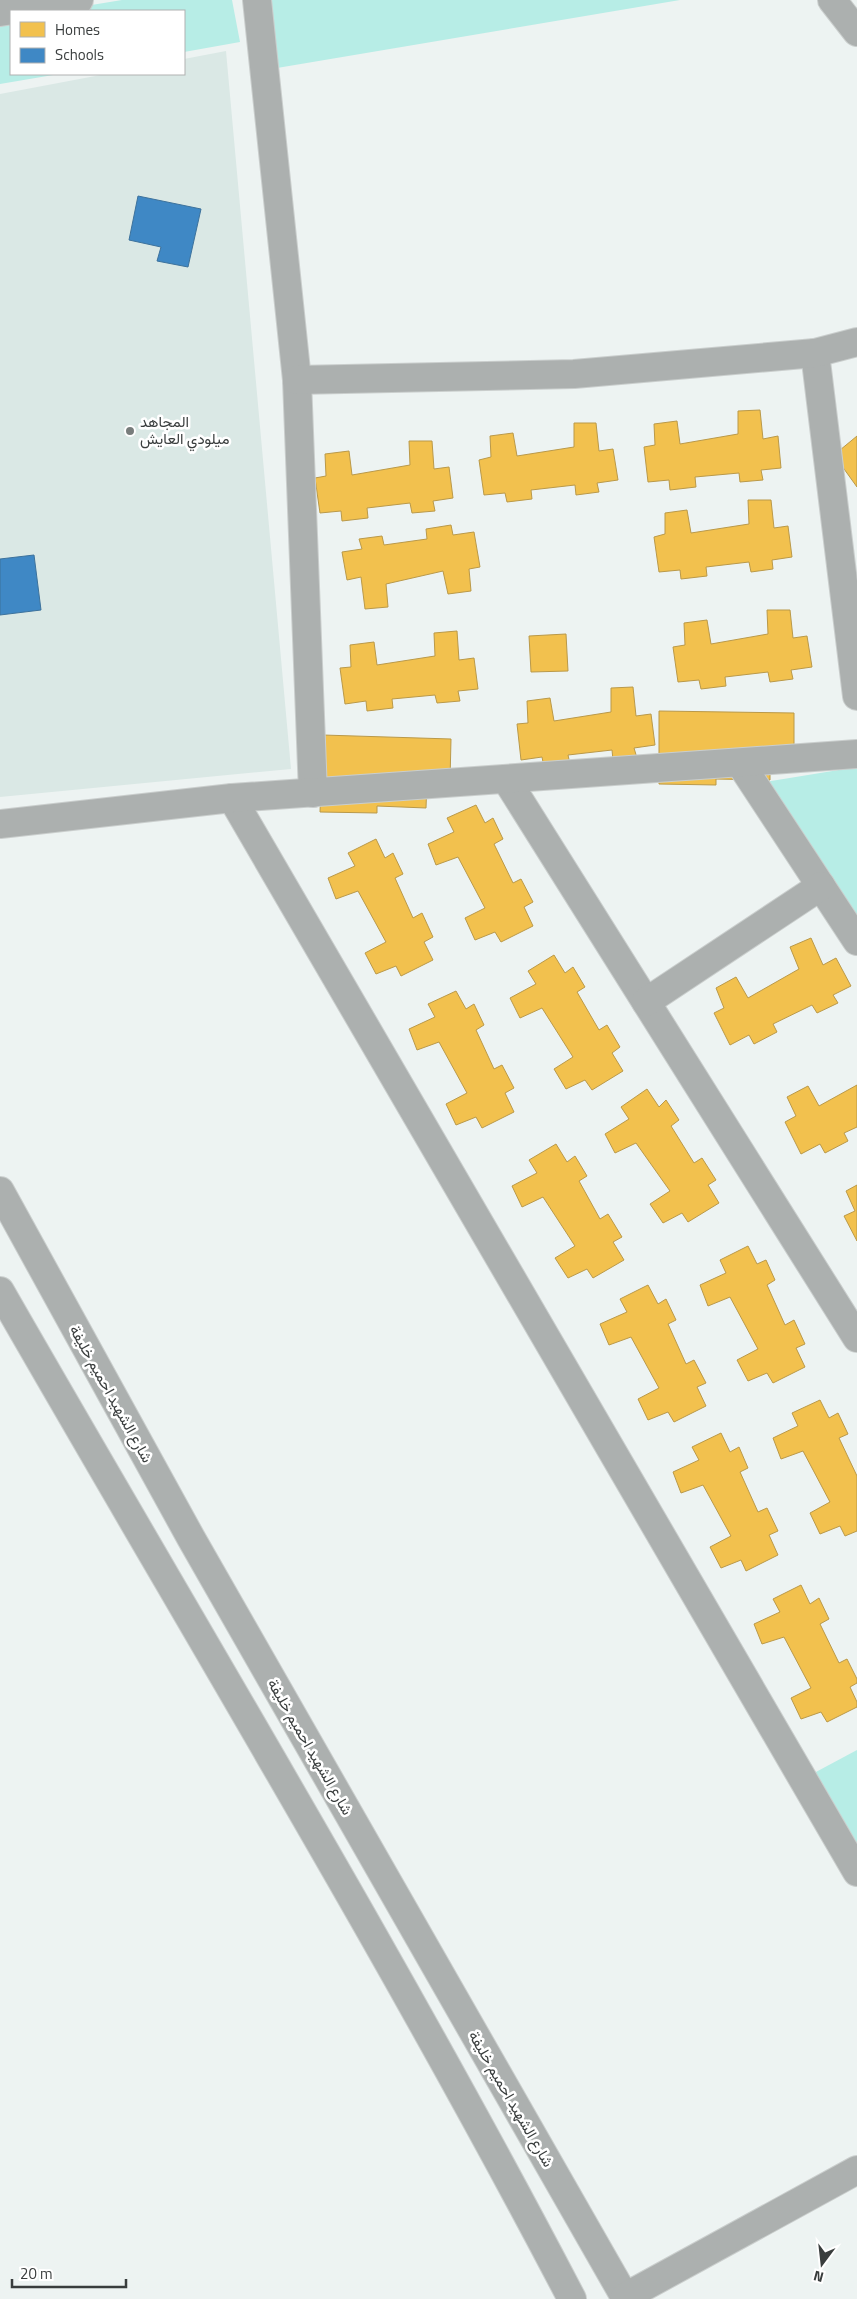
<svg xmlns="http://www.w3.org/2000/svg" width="857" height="2299" font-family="'Titillium Web',Vazirmatn,sans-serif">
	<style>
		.built { fill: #dae8e5 }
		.green { fill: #b7ede6 }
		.homes { fill: #f2c14e; stroke: #ba9949 }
		.schools { fill: #3f88c5; stroke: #3d729c }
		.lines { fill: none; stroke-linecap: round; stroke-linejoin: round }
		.minor-casing { stroke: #cacecd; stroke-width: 30 }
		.minor { stroke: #acb0af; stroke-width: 28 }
		.poi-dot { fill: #787d7c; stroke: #fff; stroke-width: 2 }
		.labels { text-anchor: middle; stroke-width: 5; stroke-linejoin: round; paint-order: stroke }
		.poi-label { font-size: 15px; fill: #393d3d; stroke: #fff; text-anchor: start }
		.street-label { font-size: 15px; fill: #393d3d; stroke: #fff }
	</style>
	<rect width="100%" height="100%" fill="#edf3f2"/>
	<polygon class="built" points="226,51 291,769 0,797 0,94 106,74 184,74 184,59"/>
	<g class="green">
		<polygon points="122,0 232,0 240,42 184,52 184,11 55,11"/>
		<polygon points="265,0 680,0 277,68"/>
		<polygon points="11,19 11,74 59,74 0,84 0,20"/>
		<polygon points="857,767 857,922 765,782"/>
		<polygon points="857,1750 857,1843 814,1773"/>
	</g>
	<g class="homes">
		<polygon points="760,410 763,439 778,436 781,468 761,470 763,480 740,482 739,473 695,477 696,487 670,490 669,480 648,482 644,447 655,445 654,424 677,421 680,444 738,434 738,411"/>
		<polygon points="574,423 596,423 599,451 613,449 618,480 597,483 599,492 576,495 575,485 531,490 532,499 507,502 505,493 484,495 479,460 491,457 490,436 513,433 517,456 574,447"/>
		<polygon points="857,436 857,487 834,455"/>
		<polygon points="409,441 432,441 434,469 449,467 453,498 433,501 435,511 412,513 410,503 367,508 368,518 342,521 341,511 320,513 315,478 326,476 325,454 349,451 352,475 410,465"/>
		<polygon points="748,500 771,500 774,528 788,526 792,557 772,560 773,569 751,572 749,562 706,567 707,576 681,579 680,570 659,572 654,537 665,534 665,513 687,510 691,533 749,524"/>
		<polygon points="451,525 453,535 474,532 480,567 469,569 471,591 448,594 443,571 386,584 388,607 365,609 361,577 347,580 342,552 362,549 359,539 382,536 384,545 427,539 426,529"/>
		<polygon points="767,610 790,610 793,638 807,636 812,667 791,670 793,679 770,682 768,672 725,677 726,686 701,689 699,680 678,682 673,647 685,645 684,623 707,620 711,644 768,634"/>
		<polygon points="457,631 459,660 474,658 478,689 458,691 460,701 437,703 435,695 392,699 393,708 367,711 366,701 345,704 340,668 351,667 350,645 374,642 377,665 435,656 434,633"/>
		<polygon points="566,634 568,671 531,672 529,636"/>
		<polygon points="633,687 636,716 651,714 655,745 634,748 637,758 613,760 612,750 568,755 570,764 544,767 542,757 521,760 517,724 528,723 527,701 550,698 554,721 611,712 611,688"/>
		<polygon points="659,711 794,713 794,754 770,753 770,780 716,779 716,785 659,784"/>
		<polygon points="323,735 451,739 450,781 427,780 426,808 377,806 377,813 320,812"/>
		<polygon points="476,805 485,823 493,818 503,839 494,844 513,883 521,879 533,902 524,907 533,926 501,942 495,932 475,940 465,918 485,908 458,857 436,865 428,844 454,832 447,818"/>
		<polygon points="376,839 385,858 393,853 403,874 395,878 413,918 422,913 433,937 424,942 433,960 401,976 396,966 376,974 365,953 386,942 358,891 336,899 328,878 355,866 348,853"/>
		<polygon points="811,938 823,965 836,958 851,986 833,995 838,1003 817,1013 812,1005 773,1024 777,1032 754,1044 749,1035 730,1045 714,1013 724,1008 716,988 736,977 748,998 799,969 790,947"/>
		<polygon points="554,955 565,973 573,967 585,987 577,992 599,1030 607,1025 620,1047 612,1053 623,1071 592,1090 585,1080 566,1089 554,1069 573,1057 542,1008 520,1018 510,998 536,984 528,971"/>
		<polygon points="456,991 466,1009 474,1004 484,1025 476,1030 494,1069 502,1065 514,1088 505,1093 514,1112 482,1128 476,1117 456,1125 446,1104 467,1093 439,1042 417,1050 409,1029 435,1017 428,1004"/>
		<polygon points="857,1085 857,1127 844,1133 848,1141 825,1153 820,1144 801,1154 785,1122 796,1116 787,1097 808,1086 819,1106"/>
		<polygon points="647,1089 659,1107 666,1100 679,1120 671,1126 694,1163 702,1158 716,1180 708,1185 719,1203 688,1222 682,1213 663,1223 650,1204 670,1191 636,1143 615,1153 605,1134 629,1119 621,1107"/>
		<polygon points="556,1144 567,1162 575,1156 587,1176 579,1181 600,1219 608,1214 622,1237 613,1242 624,1260 593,1278 587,1269 568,1278 555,1258 575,1246 543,1197 522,1207 512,1186 537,1173 529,1160"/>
		<polygon points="857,1185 857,1241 844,1216 855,1211 846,1191"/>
		<polygon points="748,1246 757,1264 766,1260 775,1280 767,1285 785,1325 794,1320 805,1344 796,1348 805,1367 773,1383 767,1373 748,1381 737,1360 758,1349 730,1297 708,1306 700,1285 726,1273 720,1260"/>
		<polygon points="648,1285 658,1304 666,1299 676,1320 668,1324 686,1364 694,1360 706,1383 697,1387 706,1406 674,1422 668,1412 648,1420 638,1399 659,1388 631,1337 609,1345 600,1324 627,1312 620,1299"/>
		<polygon points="820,1400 829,1418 838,1413 848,1434 839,1438 857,1476 857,1531 845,1536 840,1526 820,1534 810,1513 830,1502 803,1451 781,1459 773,1438 798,1426 792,1413"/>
		<polygon points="721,1433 730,1452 739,1447 748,1468 740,1472 758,1512 767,1508 778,1531 769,1535 778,1555 746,1571 741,1560 721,1568 710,1547 731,1536 703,1485 681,1493 673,1472 699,1460 692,1447"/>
		<polygon points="801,1585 810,1604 819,1598 829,1619 820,1624 839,1663 847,1659 857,1679 857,1683 850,1687 857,1702 857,1707 827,1722 821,1712 801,1719 791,1698 811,1688 784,1637 762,1644 754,1624 780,1612 773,1599"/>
	</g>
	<g class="schools">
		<polygon points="138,196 201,209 188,267 157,261 161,247 129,240"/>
		<polygon points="34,555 41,610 0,615 0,559"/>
	</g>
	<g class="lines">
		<g class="minor-casing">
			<g id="minor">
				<polyline points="257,0 297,380 313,793"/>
				<polyline points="832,0 857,32"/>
				<polyline points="0,12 79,0"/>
				<polyline points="815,353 857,696"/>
				<polyline points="297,380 574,374 815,353 857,342"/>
				<polyline points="740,763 857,941"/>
				<polyline points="506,779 857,1338"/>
				<polyline points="232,798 857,1872"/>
				<polyline points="0,824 232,798 857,754"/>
				<polyline points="646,1002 821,886"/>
				<polyline points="0,1191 191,1538 626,2299"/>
				<path d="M0 1291C192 1626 393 1956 572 2299"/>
				<polyline points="625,2297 857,2170"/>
			</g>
		</g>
		<use href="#minor" class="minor"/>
	</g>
	<circle class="poi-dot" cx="130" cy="431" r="5"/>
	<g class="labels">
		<g class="poi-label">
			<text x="140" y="427">المجاهد<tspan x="140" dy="17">ميلودي العايش</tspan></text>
		</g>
		<g class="street-label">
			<text transform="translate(111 1394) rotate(61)" y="5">شارع الشهيد احميم خليفة</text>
			<text transform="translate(310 1747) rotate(60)" y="5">شارع الشهيد احميم خليفة</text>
			<text transform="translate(511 2099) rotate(60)" y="5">شارع الشهيد احميم خليفة</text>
		</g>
	</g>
	<rect x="10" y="10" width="175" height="65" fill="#ffffff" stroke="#b0b1b1"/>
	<rect x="20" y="22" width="25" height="15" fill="#f2c14e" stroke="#b0b1b1"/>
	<text x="55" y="35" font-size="15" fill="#393d3d">Homes</text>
	<rect x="20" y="48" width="25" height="15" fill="#3f88c5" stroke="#b0b1b1"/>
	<text x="55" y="60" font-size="15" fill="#393d3d">Schools</text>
	<g transform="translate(822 2264) rotate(195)" stroke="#ffffff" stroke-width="4" paint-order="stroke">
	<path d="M0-4L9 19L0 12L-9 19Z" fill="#393d3d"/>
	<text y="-8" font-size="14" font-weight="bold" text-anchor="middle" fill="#393d3d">N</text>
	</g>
	<path d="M12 2279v8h114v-8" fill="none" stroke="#393d3d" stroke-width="2.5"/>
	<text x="20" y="2279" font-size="15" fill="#393d3d" stroke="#ffffff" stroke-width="4" paint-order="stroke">20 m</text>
</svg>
